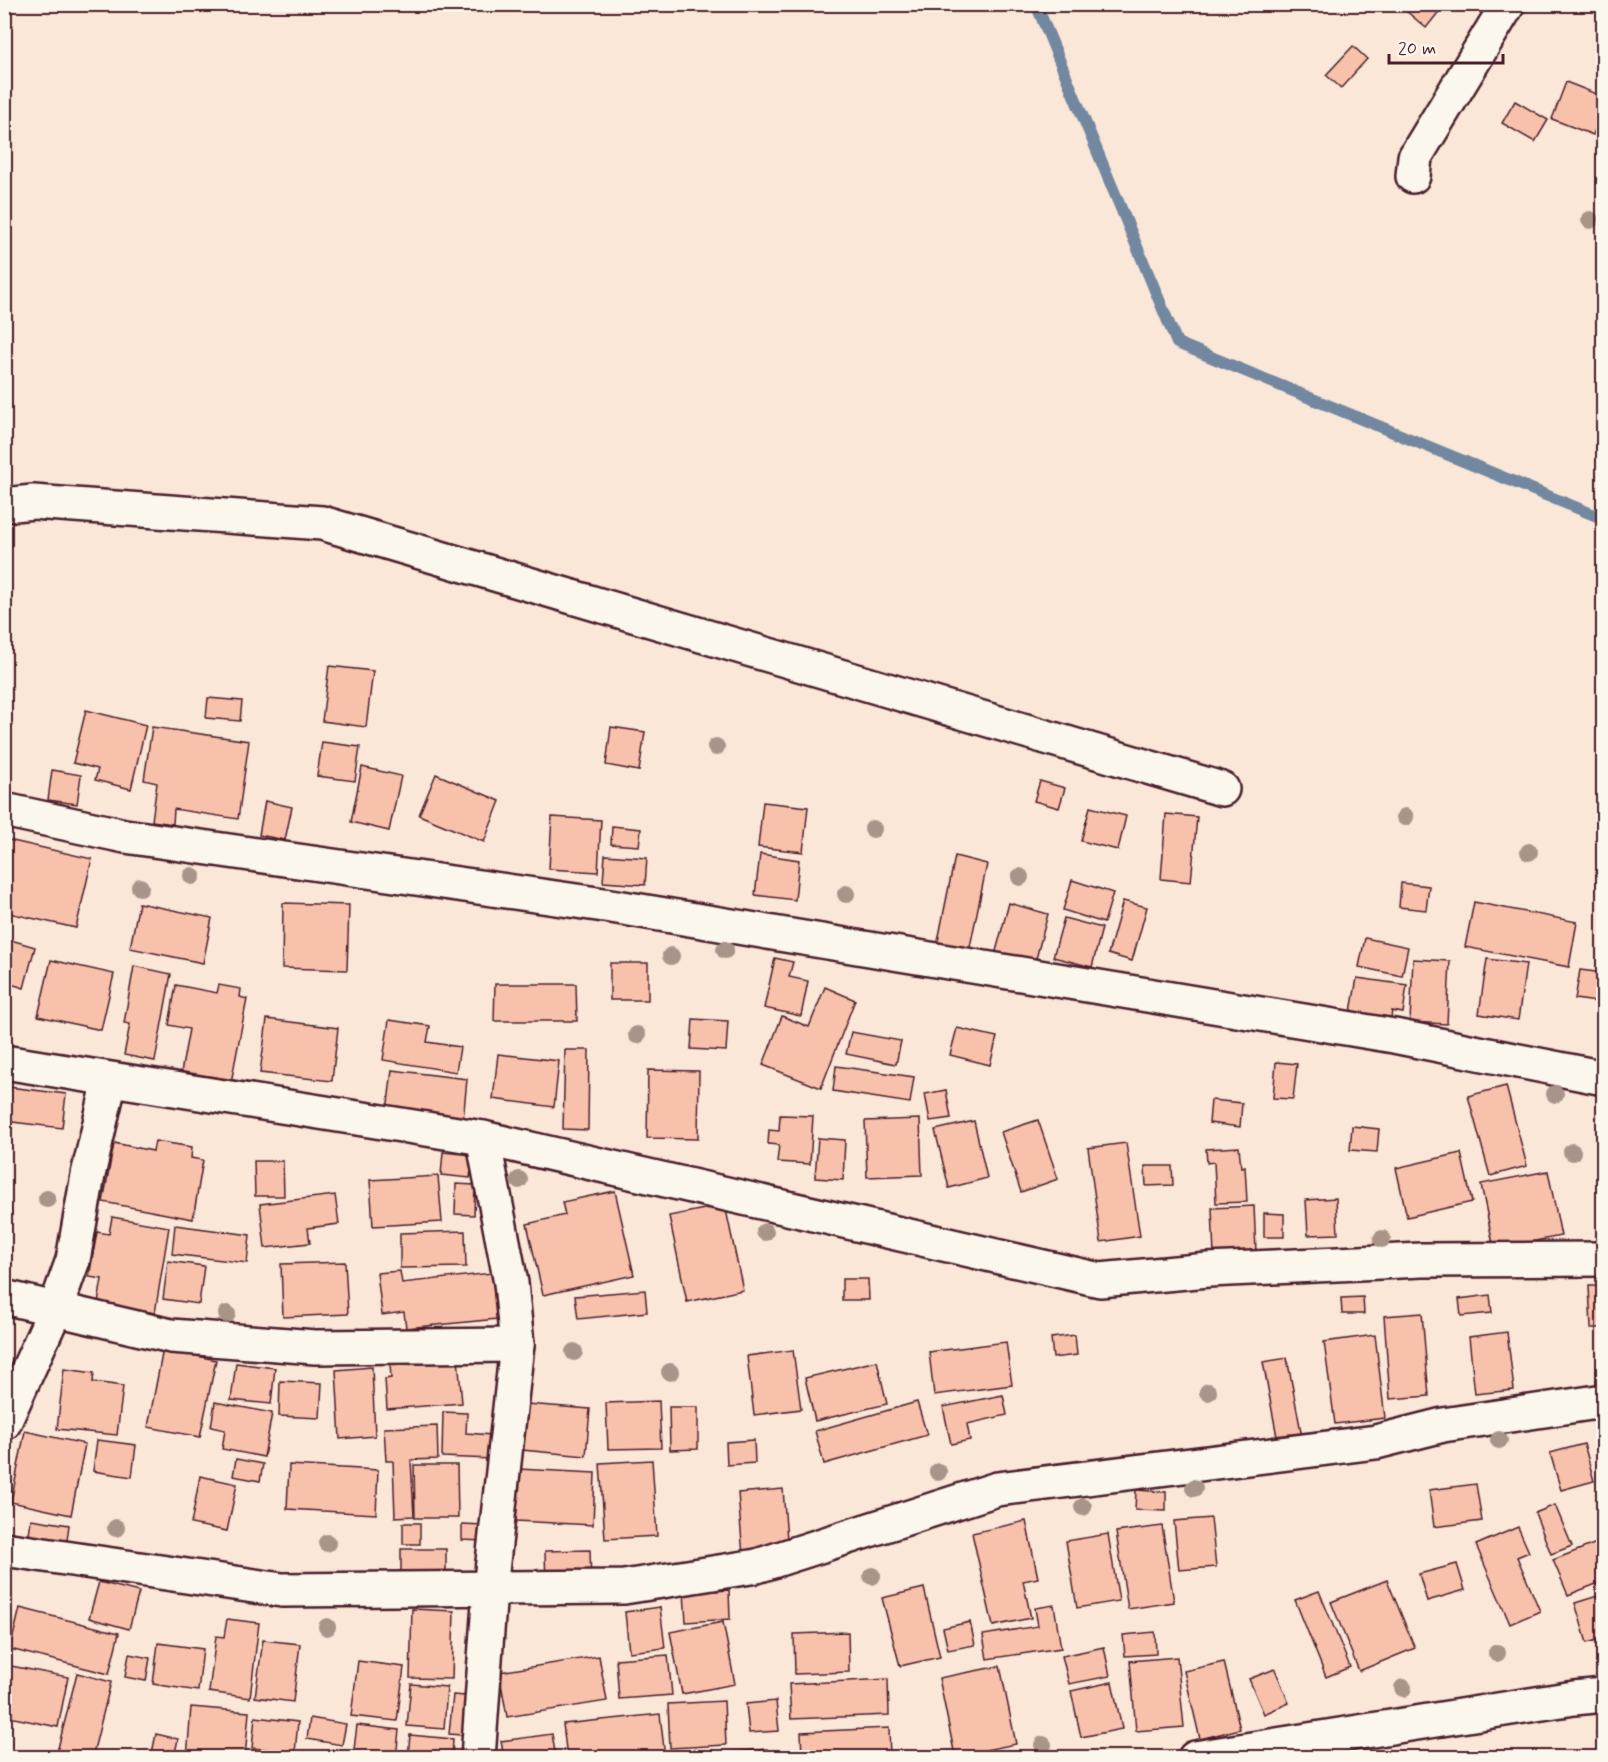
<svg xmlns="http://www.w3.org/2000/svg" width="1608" height="1762" font-family="Mynerve,sans-serif">
	<style>
		.lines { fill: none; stroke-linecap: round; stroke-linejoin: round }
		.stream { stroke: #7287a0; stroke-width: 12 }
		.building { fill: #f8c1ab; stroke: #4a1f2b; stroke-width: 1.5 }
		.minor-casing { stroke: #4a1f2b; stroke-width: 38 }
		.minor { stroke: #fbf7ec; stroke-width: 33 }
		.tree { fill: #a99489 }
	</style>
	<rect width="100%" height="100%" fill="#fae7d8"/>
	<filter id="ink" filterUnits="userSpaceOnUse"><feTurbulence type="fractalNoise" baseFrequency=".0167" numOctaves="2"/><feDisplacementMap in="SourceGraphic" scale="12" xChannelSelector="R" yChannelSelector="G"/><feConvolveMatrix kernelMatrix="1 2 1 2 8 2 1 2 1" color-interpolation-filters="sRGB"/></filter>
	<g filter="url(#ink)">
		<g class="lines">
			<polyline class="stream" points="1036,4 1177,343 1604,519"/>
		</g>
		<g class="building">
			<polygon points="1398,4 1445,4 1426,28"/>
			<polygon points="1353,46 1367,59 1341,88 1326,75"/>
			<polygon points="1566,82 1604,97 1604,108 1593,135 1552,119"/>
			<polygon points="1515,101 1548,120 1535,142 1502,123"/>
			<polygon points="329,666 373,671 366,727 322,721"/>
			<polygon points="208,698 242,701 240,721 206,718"/>
			<polygon points="86,710 146,725 131,789 95,780 98,769 73,763"/>
			<polygon points="152,727 249,741 238,819 174,809 173,824 152,821 157,783 144,780"/>
			<polygon points="611,727 645,732 639,771 606,765"/>
			<polygon points="322,742 360,747 355,781 317,776"/>
			<polygon points="362,767 401,776 389,831 351,822"/>
			<polygon points="52,770 81,775 77,804 48,800"/>
			<polygon points="436,774 500,801 484,842 419,815"/>
			<polygon points="1040,781 1065,788 1059,808 1034,801"/>
			<polygon points="265,801 292,807 285,840 259,835"/>
			<polygon points="763,802 808,807 803,852 758,847"/>
			<polygon points="1090,807 1126,816 1118,850 1081,841"/>
			<polygon points="1166,814 1197,817 1191,882 1161,879"/>
			<polygon points="552,817 601,820 598,872 549,869"/>
			<polygon points="612,826 641,829 639,846 611,844"/>
			<polygon points="4,839 92,859 76,928 4,912"/>
			<polygon points="760,854 799,860 795,900 755,895"/>
			<polygon points="605,855 647,858 645,885 603,882"/>
			<polygon points="955,856 987,864 969,952 937,946"/>
			<polygon points="1072,880 1113,893 1104,923 1063,910"/>
			<polygon points="1401,883 1429,886 1426,910 1399,907"/>
			<polygon points="1123,901 1147,907 1132,961 1108,954"/>
			<polygon points="1474,902 1577,922 1569,967 1465,947"/>
			<polygon points="139,903 212,918 203,963 130,948"/>
			<polygon points="283,903 349,905 347,970 282,968"/>
			<polygon points="1009,903 1048,914 1034,966 995,955"/>
			<polygon points="1064,918 1102,928 1092,967 1053,957"/>
			<polygon points="4,938 35,947 24,988 4,982"/>
			<polygon points="1365,938 1408,947 1402,976 1359,967"/>
			<polygon points="775,958 793,962 789,977 808,981 801,1016 764,1008"/>
			<polygon points="1413,959 1450,961 1447,1024 1410,1022"/>
			<polygon points="1487,959 1526,964 1518,1020 1479,1014"/>
			<polygon points="51,960 114,974 101,1030 38,1016"/>
			<rect x="610" y="963" width="38" height="37"/>
			<polygon points="134,966 171,974 155,1061 124,1055 130,1024 124,1023"/>
			<polygon points="1580,970 1604,973 1604,1003 1575,999"/>
			<polygon points="1357,978 1407,985 1403,1013 1392,1011 1390,1024 1350,1017"/>
			<polygon points="495,984 576,984 577,1021 494,1021"/>
			<polygon points="176,985 217,993 219,985 241,989 240,997 247,999 230,1088 180,1078 189,1029 169,1025"/>
			<polygon points="825,987 855,1000 821,1088 763,1065 782,1016 809,1027"/>
			<polygon points="267,1019 338,1028 332,1081 260,1073"/>
			<polygon points="693,1019 728,1021 726,1051 691,1049"/>
			<polygon points="389,1020 430,1026 427,1042 460,1047 456,1072 383,1060"/>
			<polygon points="957,1028 997,1037 990,1065 950,1055"/>
			<polygon points="851,1032 901,1041 896,1064 846,1054"/>
			<polygon points="565,1050 589,1050 588,1130 563,1129"/>
			<polygon points="498,1054 559,1061 554,1107 493,1099"/>
			<polygon points="1276,1062 1297,1064 1293,1099 1273,1098"/>
			<polygon points="836,1066 914,1077 910,1103 833,1091"/>
			<polygon points="392,1070 467,1079 463,1121 387,1111"/>
			<polygon points="648,1070 699,1071 698,1139 647,1138"/>
			<polygon points="4,1080 10,1081 9,1087 66,1094 62,1128 4,1121"/>
			<polygon points="1506,1086 1527,1166 1490,1176 1468,1096"/>
			<polygon points="946,1090 951,1118 930,1121 925,1094"/>
			<polygon points="1211,1100 1242,1103 1240,1127 1209,1123"/>
			<polygon points="780,1115 813,1116 810,1164 777,1162 779,1145 768,1144 769,1130 779,1131"/>
			<polygon points="920,1119 922,1175 867,1177 865,1121"/>
			<polygon points="1038,1120 1058,1179 1021,1192 1001,1132"/>
			<polygon points="974,1121 987,1178 949,1188 935,1130"/>
			<polygon points="1352,1126 1379,1129 1377,1152 1350,1150"/>
			<polygon points="818,1138 845,1140 843,1180 815,1178"/>
			<polygon points="155,1141 192,1147 191,1158 203,1160 193,1219 103,1202 114,1143 153,1151"/>
			<polygon points="1126,1143 1140,1236 1101,1242 1088,1148"/>
			<polygon points="1239,1147 1241,1167 1245,1166 1247,1202 1216,1203 1214,1162 1207,1163 1206,1149"/>
			<polygon points="443,1152 473,1155 470,1178 441,1175"/>
			<polygon points="1461,1153 1472,1202 1407,1217 1396,1168"/>
			<polygon points="254,1161 283,1161 284,1196 255,1196"/>
			<polygon points="1145,1166 1172,1166 1173,1185 1146,1186"/>
			<polygon points="1548,1171 1561,1236 1494,1249 1481,1184"/>
			<polygon points="438,1176 442,1222 373,1226 370,1180"/>
			<polygon points="456,1184 475,1185 474,1215 455,1214"/>
			<polygon points="615,1191 634,1275 543,1295 527,1224 565,1215 562,1202"/>
			<polygon points="335,1195 339,1224 308,1228 310,1243 265,1248 260,1204"/>
			<polygon points="1336,1198 1338,1234 1308,1235 1306,1200"/>
			<polygon points="725,1205 743,1290 687,1302 669,1216"/>
			<polygon points="1254,1206 1256,1253 1214,1256 1212,1208"/>
			<polygon points="1264,1213 1284,1214 1284,1237 1264,1237"/>
			<polygon points="112,1217 169,1227 155,1313 98,1303 102,1279 89,1277 97,1232 109,1234"/>
			<polygon points="175,1225 250,1235 247,1263 172,1254"/>
			<polygon points="465,1231 466,1267 400,1268 400,1233"/>
			<polygon points="168,1261 204,1266 199,1304 163,1299"/>
			<polygon points="345,1262 348,1314 283,1317 281,1264"/>
			<polygon points="400,1271 402,1283 492,1273 497,1319 406,1328 404,1312 382,1315 377,1273"/>
			<polygon points="842,1279 868,1279 869,1300 842,1300"/>
			<polygon points="1589,1286 1604,1286 1604,1328 1591,1328"/>
			<polygon points="645,1290 647,1312 578,1319 575,1296"/>
			<polygon points="1490,1295 1492,1313 1461,1316 1459,1299"/>
			<polygon points="1363,1297 1364,1314 1342,1314 1341,1298"/>
			<polygon points="1422,1313 1429,1396 1390,1399 1384,1316"/>
			<polygon points="1507,1332 1514,1390 1475,1394 1469,1337"/>
			<polygon points="1075,1335 1077,1355 1053,1358 1051,1338"/>
			<polygon points="1375,1335 1385,1418 1335,1424 1324,1342"/>
			<polygon points="1006,1342 1012,1385 934,1395 929,1352"/>
			<polygon points="163,1349 216,1360 200,1437 148,1427"/>
			<polygon points="793,1350 801,1409 754,1415 747,1356"/>
			<polygon points="458,1358 462,1403 387,1409 385,1379 391,1378 390,1364"/>
			<polygon points="1287,1358 1302,1437 1278,1442 1263,1362"/>
			<polygon points="877,1361 887,1404 815,1421 805,1378"/>
			<polygon points="236,1363 275,1368 271,1404 231,1400"/>
			<polygon points="372,1367 375,1436 340,1439 336,1370"/>
			<polygon points="64,1369 94,1373 93,1382 123,1386 117,1435 57,1429"/>
			<polygon points="280,1381 322,1383 320,1418 279,1416"/>
			<polygon points="1003,1395 1007,1415 967,1424 970,1440 951,1444 943,1407"/>
			<polygon points="659,1401 661,1448 608,1449 606,1403"/>
			<polygon points="215,1402 272,1413 264,1457 222,1449 225,1430 211,1427"/>
			<polygon points="917,1402 927,1435 824,1464 815,1431"/>
			<polygon points="526,1404 590,1409 586,1456 522,1450"/>
			<polygon points="669,1407 698,1407 698,1449 670,1450"/>
			<polygon points="443,1412 467,1413 466,1433 492,1435 491,1459 442,1457"/>
			<polygon points="437,1426 438,1459 411,1460 414,1516 395,1517 393,1461 386,1461 384,1428"/>
			<polygon points="25,1431 85,1444 71,1515 11,1502"/>
			<polygon points="97,1440 136,1445 132,1477 93,1471"/>
			<polygon points="754,1440 755,1463 727,1465 726,1442"/>
			<polygon points="1584,1444 1594,1481 1561,1490 1550,1453"/>
			<polygon points="236,1459 263,1464 260,1481 233,1476"/>
			<polygon points="652,1460 657,1536 605,1539 600,1463"/>
			<polygon points="289,1465 378,1470 376,1514 287,1509"/>
			<polygon points="414,1465 457,1465 458,1518 415,1518"/>
			<polygon points="518,1469 595,1473 593,1525 516,1521"/>
			<polygon points="200,1476 237,1484 227,1531 191,1524"/>
			<polygon points="1476,1484 1482,1521 1434,1527 1429,1490"/>
			<polygon points="783,1489 788,1552 743,1556 738,1493"/>
			<polygon points="1136,1490 1166,1492 1166,1511 1135,1510"/>
			<polygon points="1555,1505 1572,1546 1551,1554 1535,1513"/>
			<polygon points="1211,1518 1216,1567 1179,1570 1174,1521"/>
			<polygon points="31,1519 69,1525 66,1548 28,1543"/>
			<polygon points="1026,1521 1038,1578 1023,1581 1031,1618 993,1626 972,1533"/>
			<rect x="403" y="1523" width="17" height="21"/>
			<polygon points="462,1524 484,1525 484,1541 462,1540"/>
			<polygon points="1162,1526 1174,1602 1128,1609 1116,1532"/>
			<polygon points="1518,1527 1529,1552 1517,1557 1540,1611 1510,1624 1476,1545"/>
			<polygon points="1108,1534 1119,1601 1077,1608 1066,1541"/>
			<polygon points="1604,1540 1604,1581 1568,1595 1553,1560"/>
			<polygon points="401,1549 446,1549 446,1579 401,1580"/>
			<polygon points="590,1550 591,1584 546,1585 545,1551"/>
			<polygon points="1457,1564 1465,1590 1427,1601 1419,1574"/>
			<polygon points="1387,1580 1415,1648 1359,1671 1331,1602"/>
			<polygon points="99,1582 139,1592 129,1629 89,1618"/>
			<polygon points="924,1588 940,1657 900,1666 882,1598"/>
			<polygon points="729,1590 730,1619 686,1622 684,1593"/>
			<polygon points="1319,1591 1350,1667 1326,1677 1295,1600"/>
			<polygon points="1604,1594 1604,1638 1587,1643 1575,1603"/>
			<polygon points="1054,1605 1061,1648 987,1659 983,1635 1038,1626 1035,1608"/>
			<polygon points="660,1607 665,1648 629,1652 625,1612"/>
			<polygon points="20,1608 119,1633 109,1674 10,1649"/>
			<polygon points="412,1609 454,1611 452,1679 410,1678"/>
			<polygon points="227,1619 259,1623 250,1698 209,1692 216,1636 224,1637"/>
			<polygon points="723,1622 735,1684 682,1694 670,1632"/>
			<polygon points="970,1622 975,1645 948,1650 943,1628"/>
			<polygon points="848,1632 849,1672 795,1674 794,1634"/>
			<polygon points="1155,1632 1156,1654 1125,1656 1123,1635"/>
			<polygon points="263,1640 300,1644 293,1702 255,1697"/>
			<polygon points="158,1643 203,1649 198,1691 153,1684"/>
			<polygon points="1104,1647 1110,1676 1069,1684 1062,1656"/>
			<polygon points="129,1654 150,1658 146,1681 125,1677"/>
			<polygon points="668,1655 672,1695 619,1699 616,1659"/>
			<polygon points="599,1656 607,1701 507,1717 499,1672"/>
			<polygon points="1177,1657 1184,1727 1136,1731 1130,1661"/>
			<polygon points="358,1661 404,1667 397,1721 351,1716"/>
			<polygon points="1224,1662 1240,1729 1200,1739 1184,1671"/>
			<polygon points="6,1665 68,1677 58,1727 4,1716"/>
			<polygon points="1000,1666 1016,1744 955,1756 939,1678"/>
			<polygon points="1275,1669 1289,1703 1264,1714 1249,1679"/>
			<polygon points="77,1673 111,1682 92,1758 77,1758 57,1752"/>
			<polygon points="888,1679 889,1715 791,1719 789,1684"/>
			<polygon points="1112,1682 1122,1729 1081,1737 1071,1691"/>
			<polygon points="411,1684 447,1687 444,1729 407,1726"/>
			<polygon points="453,1695 477,1697 474,1736 449,1734"/>
			<polygon points="724,1701 726,1745 670,1748 668,1704"/>
			<polygon points="776,1701 779,1731 749,1733 746,1704"/>
			<polygon points="191,1707 249,1712 245,1758 187,1758"/>
			<polygon points="660,1714 665,1758 567,1758 563,1724"/>
			<polygon points="255,1717 298,1722 295,1752 252,1748"/>
			<polygon points="310,1718 346,1724 342,1745 307,1739"/>
			<polygon points="357,1725 399,1730 396,1758 353,1758"/>
			<polygon points="889,1728 890,1758 802,1758 801,1732"/>
			<polygon points="1604,1730 1604,1758 1598,1758 1596,1731"/>
			<polygon points="156,1734 178,1739 174,1758 151,1758"/>
			<polygon points="552,1734 556,1758 504,1758 501,1741"/>
			<polygon points="410,1735 453,1739 452,1758 408,1758"/>
			<polygon points="767,1749 768,1758 730,1758 730,1752"/>
		</g>
		<g class="lines">
			<g class="minor-casing">
				<g id="minor">
					<polyline points="1413,176 1415,157 1508,4"/>
					<polyline points="4,505 33,502 322,523 1222,789"/>
					<polyline points="4,810 125,836 611,906 1394,1036 1604,1078"/>
					<polyline points="4,1062 483,1138 1100,1280 1208,1270 1422,1260 1604,1259"/>
					<polyline points="4,1297 171,1336 315,1347 517,1345"/>
					<polyline points="4,1423 55,1310 73,1260 88,1175 110,1080"/>
					<polyline points="4,1549 282,1590 624,1587 757,1566 997,1489 1376,1442 1443,1425 1604,1401"/>
					<polyline points="478,1758 490,1589 517,1345 511,1283 483,1138"/>
					<polyline points="1195,1758 1574,1698 1604,1695"/>
				</g>
			</g>
			<use href="#minor" class="minor"/>
		</g>
		<g class="tree">
			<circle cx="1590" cy="220" r="9"/>
			<circle cx="716" cy="747" r="9"/>
			<circle cx="1405" cy="817" r="9"/>
			<circle cx="873" cy="829" r="9"/>
			<circle cx="1529" cy="852" r="9"/>
			<circle cx="192" cy="876" r="9"/>
			<circle cx="1020" cy="877" r="9"/>
			<circle cx="140" cy="887" r="9"/>
			<circle cx="846" cy="894" r="9"/>
			<circle cx="725" cy="950" r="9"/>
			<circle cx="671" cy="956" r="9"/>
			<circle cx="637" cy="1035" r="9"/>
			<circle cx="1555" cy="1094" r="9"/>
			<circle cx="1572" cy="1152" r="9"/>
			<circle cx="519" cy="1180" r="9"/>
			<circle cx="47" cy="1199" r="9"/>
			<circle cx="765" cy="1232" r="9"/>
			<circle cx="1382" cy="1239" r="9"/>
			<circle cx="227" cy="1314" r="9"/>
			<circle cx="574" cy="1352" r="9"/>
			<circle cx="670" cy="1372" r="9"/>
			<circle cx="1208" cy="1392" r="9"/>
			<circle cx="1499" cy="1440" r="9"/>
			<circle cx="938" cy="1472" r="9"/>
			<circle cx="1194" cy="1488" r="9"/>
			<circle cx="1083" cy="1507" r="9"/>
			<circle cx="116" cy="1528" r="9"/>
			<circle cx="327" cy="1543" r="9"/>
			<circle cx="872" cy="1576" r="9"/>
			<circle cx="327" cy="1627" r="9"/>
			<circle cx="1497" cy="1653" r="9"/>
			<circle cx="1403" cy="1688" r="9"/>
			<circle cx="1043" cy="1745" r="9"/>
		</g>
	</g>
	<rect width="1608" height="1762" fill="none" stroke="#fbf7ec" stroke-width="24"/>
	<rect x="12" y="12" width="1584" height="1738" fill="none" stroke="#4a1f2b" stroke-width="2" filter="url(#ink)"/>
	<path d="M1389 54v9h114v-9" fill="none" stroke="#4a1f2b" stroke-width="3"/>
	<text x="1398" y="54" font-size="18" fill="#4a1f2b" stroke="#fbf7ec" stroke-width="4.5" paint-order="stroke">20 m</text>
</svg>
